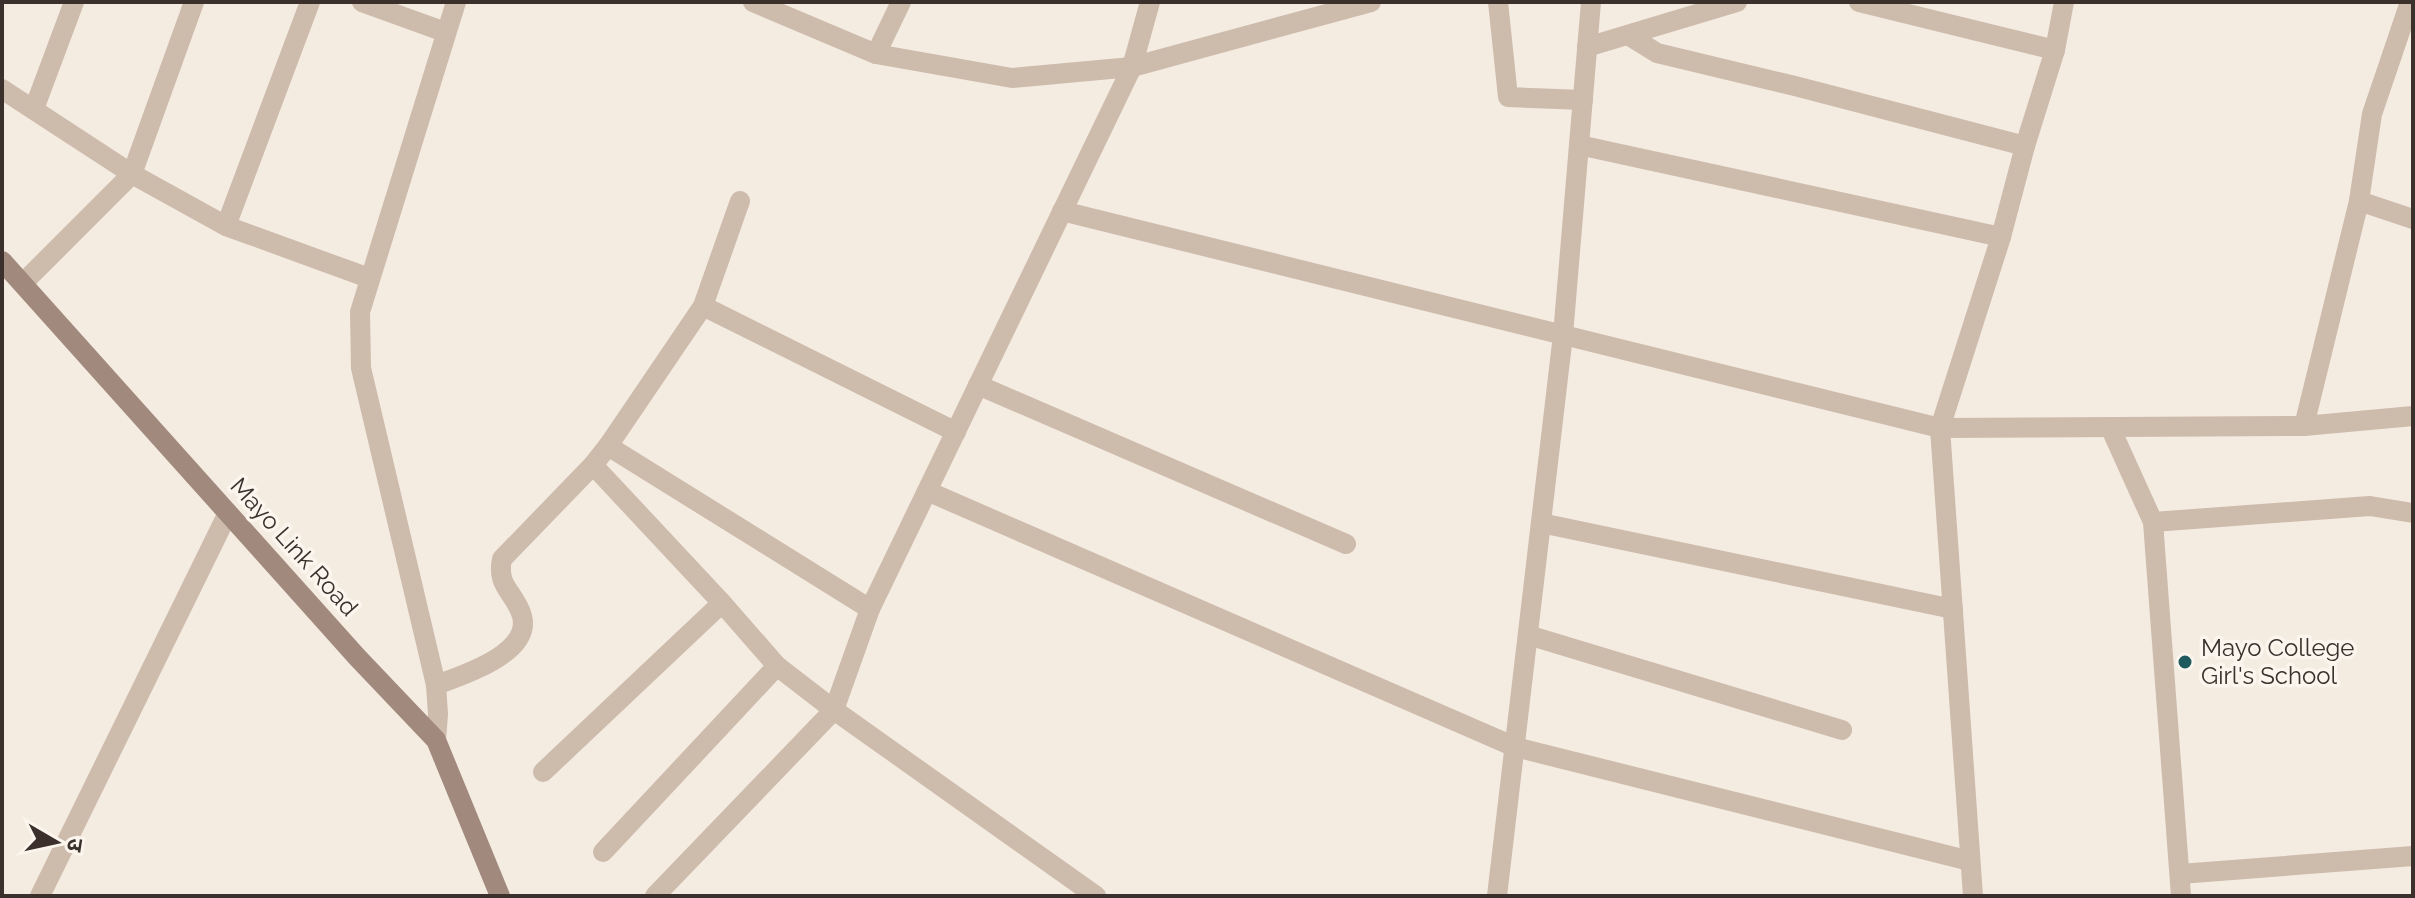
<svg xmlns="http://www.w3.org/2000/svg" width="2415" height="898" font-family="Raleway,'Noto Sans Devanagari',sans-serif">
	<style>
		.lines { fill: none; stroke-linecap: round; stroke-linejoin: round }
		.lane { stroke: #cdbbac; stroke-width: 20 }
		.street { stroke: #cdbbac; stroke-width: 20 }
		.secondary { stroke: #a18a7d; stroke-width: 20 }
		.poi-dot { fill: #1f5a5e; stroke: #fbf5ee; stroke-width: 3 }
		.labels { text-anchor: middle; stroke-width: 7; stroke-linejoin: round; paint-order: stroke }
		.street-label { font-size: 24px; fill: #3b302b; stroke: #fbf5ee }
		.poi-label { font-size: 24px; fill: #3b302b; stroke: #fbf5ee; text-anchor: start }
	</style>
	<rect width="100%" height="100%" fill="#f4ebe1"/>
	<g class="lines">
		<g class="lane">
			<polyline points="2153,522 2370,506 2413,513"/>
			<polyline points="2180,874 2413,856"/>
		</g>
		<g class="street">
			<polyline points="362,2 445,32"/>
			<polyline points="753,2 876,54 1012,78 1132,67 1371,2"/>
			<polyline points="1498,2 1508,97 1583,100"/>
			<polyline points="1859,2 2055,50"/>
			<polyline points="1628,35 1657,53 1795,86 2025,146"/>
			<polyline points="1587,47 1737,2"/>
			<polyline points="876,54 901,2"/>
			<polyline points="2,89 132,174 226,226 369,278"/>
			<polyline points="34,109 74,2"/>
			<polyline points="1579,145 2001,237"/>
			<polyline points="2359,201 2413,219"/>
			<polyline points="1062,211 1940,428 2304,426 2413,416"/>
			<polyline points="226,226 310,2"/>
			<polyline points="23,283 132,174 194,2"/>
			<polyline points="703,306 956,432"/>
			<polyline points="978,385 1346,544"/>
			<polyline points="2304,426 2359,201 2372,114 2410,2"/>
			<polyline points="2110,427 2153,522 2181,896"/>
			<polyline points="608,446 870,609"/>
			<polyline points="593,465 722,603 777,666 834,710 1096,896"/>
			<polyline points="927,491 1515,747 1970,861"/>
			<polyline points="1541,523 1953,609"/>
			<polyline points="1528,635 1842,730"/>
			<path d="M436 685C460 676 532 654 522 616 515 592 496 587 502 559L593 465 608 446 703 306 740 201"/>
			<polyline points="436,740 438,714 436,685 361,368 360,312 456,2"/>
			<polyline points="543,772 722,603"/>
			<polyline points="603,852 777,666"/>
			<polyline points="40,896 228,513"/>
			<polyline points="655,896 834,710 870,609 1132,67 1150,2"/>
			<polyline points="1497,896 1563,335 1591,2"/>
			<polyline points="1973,896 1940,428 2001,237 2025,146 2055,50 2064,2"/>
		</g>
		<polyline class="secondary" points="2,261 357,657 436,740 500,896"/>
	</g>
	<circle class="poi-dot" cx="2185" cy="662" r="8"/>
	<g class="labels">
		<g class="street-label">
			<text transform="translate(294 547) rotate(48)" y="8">Mayo Link Road</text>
		</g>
		<g class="poi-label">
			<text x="2201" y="656">Mayo College<tspan x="2201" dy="28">Girl's School</tspan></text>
		</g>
	</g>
	<rect width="2415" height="898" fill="none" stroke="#3b302b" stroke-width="8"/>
	<g transform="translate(56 842) rotate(99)" stroke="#fbf5ee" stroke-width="6" paint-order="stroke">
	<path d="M0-6L14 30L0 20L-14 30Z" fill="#3b302b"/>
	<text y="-12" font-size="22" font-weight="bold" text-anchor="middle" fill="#3b302b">उ</text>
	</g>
</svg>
